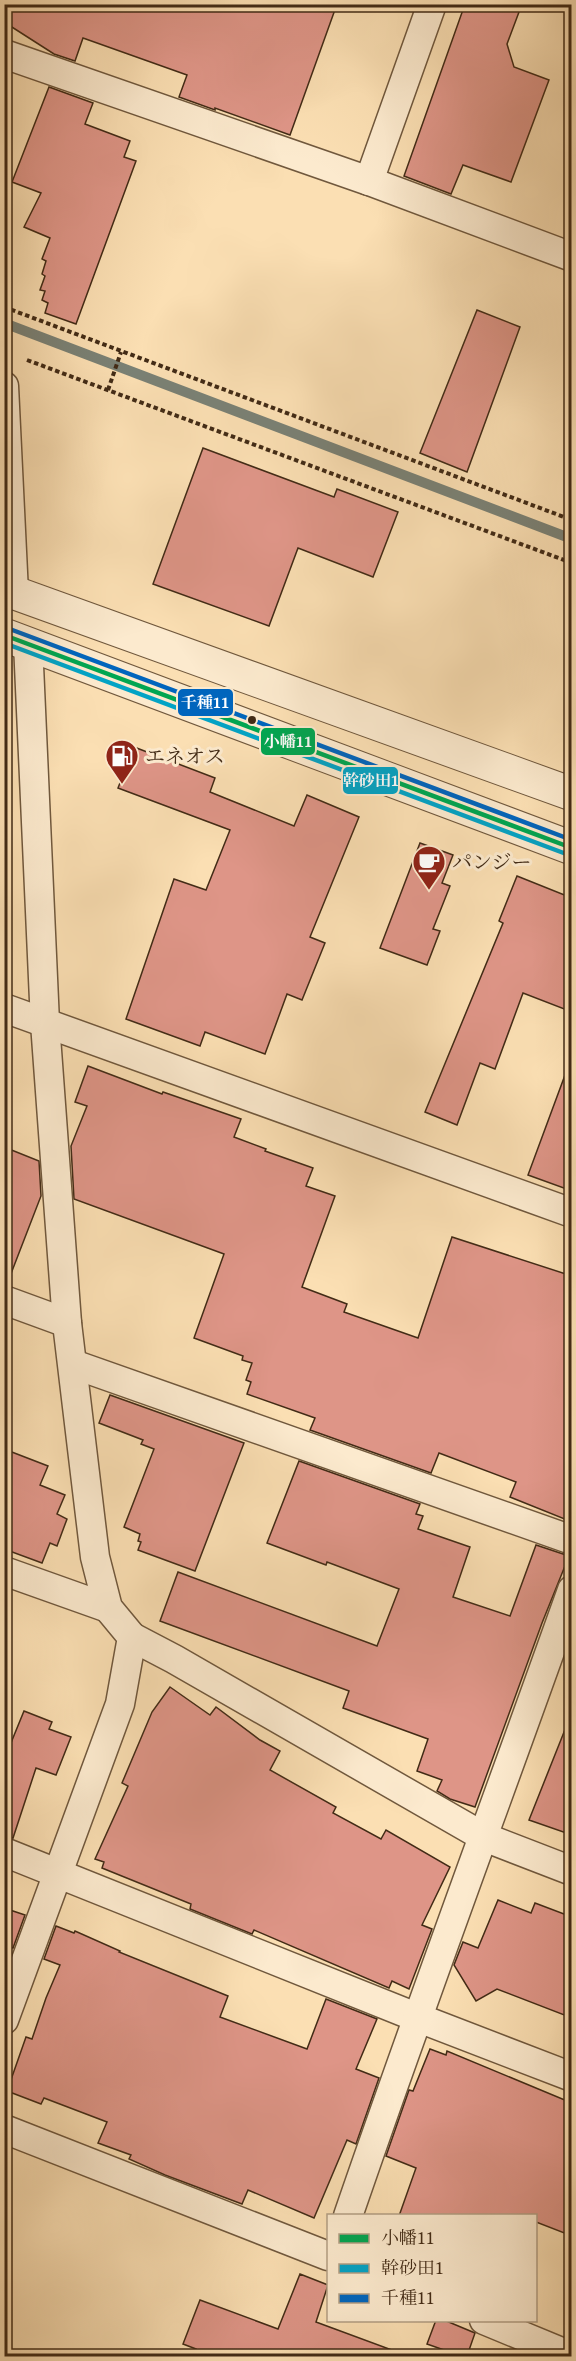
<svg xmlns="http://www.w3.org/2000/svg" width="576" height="2361" font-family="'Gentium Book Plus','Noto Serif JP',serif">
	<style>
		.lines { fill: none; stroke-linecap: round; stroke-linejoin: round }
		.stream { stroke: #7a8175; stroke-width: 10 }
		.building { fill: #de9587; stroke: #422b16; stroke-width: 1.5 }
		.minor-casing { stroke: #70583d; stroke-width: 31 }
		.tertiary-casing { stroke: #70583d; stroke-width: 35 }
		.path { stroke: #422b16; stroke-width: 4; stroke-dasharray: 4.5 3; stroke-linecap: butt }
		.minor { stroke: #fceace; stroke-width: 28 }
		.tertiary { stroke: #fceace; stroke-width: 33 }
		.bus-1-casing { stroke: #fceace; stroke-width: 9 }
		.bus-2-casing { stroke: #fceace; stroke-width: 9 }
		.bus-3-casing { stroke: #fceace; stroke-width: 9 }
		.bus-1 { stroke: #00a651; stroke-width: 4.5 }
		.bus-2 { stroke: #03a3c5; stroke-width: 4.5 }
		.bus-3 { stroke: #0065bd; stroke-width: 4.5 }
		.bus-dot { fill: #422b16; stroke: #fceace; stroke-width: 2 }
		.labels { text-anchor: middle; stroke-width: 6; stroke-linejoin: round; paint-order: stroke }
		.poi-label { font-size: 20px; fill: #422b16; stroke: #fceace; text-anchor: start }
		.line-badge { stroke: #fceace; stroke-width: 2 }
		.badge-label { font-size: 16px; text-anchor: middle; font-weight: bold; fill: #fff }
	</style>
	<rect width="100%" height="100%" fill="#fbdfb3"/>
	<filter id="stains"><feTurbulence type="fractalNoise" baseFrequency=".00333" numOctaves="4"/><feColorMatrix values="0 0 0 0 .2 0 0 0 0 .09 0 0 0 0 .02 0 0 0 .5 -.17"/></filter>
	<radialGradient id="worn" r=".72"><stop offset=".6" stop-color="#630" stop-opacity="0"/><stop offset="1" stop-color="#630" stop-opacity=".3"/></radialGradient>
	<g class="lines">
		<polyline class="stream" points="4,323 572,539"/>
	</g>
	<g class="building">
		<polygon points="4,4 337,4 290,135 215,108 215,110 179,97 187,75 83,38 75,61 54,54 4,22"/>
		<polygon points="465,4 522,4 507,44 514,67 549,80 511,182 463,165 451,194 404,176"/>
		<polygon points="49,87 93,103 85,124 130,141 124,157 136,161 76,324 45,313 48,303 42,300 45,291 40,290 45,276 42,274 46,261 42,259 50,238 24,227 41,193 12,182"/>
		<polygon points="477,310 520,327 467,472 420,453"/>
		<polygon points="203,448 334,497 337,489 398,512 373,577 298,548 269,626 153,584"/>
		<polygon points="134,747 215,778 210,792 294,826 307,795 359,817 310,937 325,943 302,1000 287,994 265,1054 205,1032 200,1046 126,1019 174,879 206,890 230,830 118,788"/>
		<polygon points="420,843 453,855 442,883 450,886 433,929 440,931 427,965 380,948"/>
		<polygon points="517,876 572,898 572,1012 523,993 495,1069 480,1063 457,1125 425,1112 503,923 499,921"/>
		<polygon points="88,1066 162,1094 163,1092 241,1119 234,1137 266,1149 265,1151 313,1168 306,1186 335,1196 302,1287 347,1304 344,1312 418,1338 452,1237 572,1276 572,1522 510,1497 516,1482 439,1453 431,1473 310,1430 315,1418 247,1394 251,1382 246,1380 252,1363 242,1360 243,1356 194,1338 224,1254 74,1199 71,1146 87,1106 75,1102"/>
		<polygon points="568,1067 572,1068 572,1191 528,1175"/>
		<polygon points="4,1147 39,1161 41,1196 7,1284 4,1284"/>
		<polygon points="110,1395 244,1443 195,1571 138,1550 141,1542 138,1541 140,1534 124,1527 154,1449 141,1444 143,1440 99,1423"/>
		<polygon points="4,1449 48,1466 40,1485 65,1495 57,1514 67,1519 57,1546 50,1543 42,1563 4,1549"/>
		<polygon points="299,1461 420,1504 416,1514 423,1516 418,1529 470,1547 453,1597 510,1616 536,1545 569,1556 542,1623 475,1807 450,1799 437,1791 442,1780 417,1771 428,1739 343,1708 349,1691 160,1621 178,1572 377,1646 399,1589 327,1562 326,1565 267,1543"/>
		<polygon points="170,1687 210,1715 216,1707 260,1740 280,1751 270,1770 336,1807 333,1813 381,1839 386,1830 450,1867 422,1925 432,1929 409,1989 392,1981 389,1988 254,1930 252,1934 190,1909 191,1904 102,1868 104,1862 95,1859 128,1786 122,1783 152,1712"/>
		<polygon points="24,1711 52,1722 49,1729 71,1737 56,1775 36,1768 13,1838 4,1836 4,1760"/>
		<polygon points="570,1717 572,1718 572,1835 529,1820"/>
		<polygon points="498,1900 531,1913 535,1903 572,1917 572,2018 497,1989 476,2001 454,1965 463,1942 478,1948"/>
		<polygon points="4,1908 25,1915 13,1948 4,1945"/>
		<polygon points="56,1926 74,1933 75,1931 120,1951 119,1952 228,1996 220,2017 307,2049 326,1999 377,2019 356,2069 379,2078 356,2144 347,2140 314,2218 248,2190 242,2204 165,2175 129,2159 131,2155 98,2143 107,2122 44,2098 41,2104 7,2091 26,2037 32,2039 46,1998 60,1965 44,1959"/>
		<polygon points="430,2049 446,2055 447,2051 572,2103 572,2236 536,2222 536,2216 399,2216 416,2168 386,2156 409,2090 413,2091"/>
		<polygon points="300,2274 328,2285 316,2322 400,2353 400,2356 193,2356 196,2349 183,2344 200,2300 278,2329"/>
		<polygon points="436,2320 444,2320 475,2333 467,2356 461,2356 427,2344"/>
	</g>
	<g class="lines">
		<g class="minor-casing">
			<g id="minor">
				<polyline points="4,54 369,181 572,257"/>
				<polyline points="369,181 432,4"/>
				<polyline points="4,386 14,593"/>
				<polyline points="4,1008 572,1213"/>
				<polyline points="4,1300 67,1323"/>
				<polyline points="73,1364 572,1540"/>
				<polyline points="4,1571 108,1608"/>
				<polyline points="132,1637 174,1659 484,1837 572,1871"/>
				<polyline points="4,1852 416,2017 572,2077"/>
				<polyline points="4,2020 120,1704 132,1637 108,1608 95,1557 67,1323 45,1023 28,643"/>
				<polyline points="4,2129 328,2256"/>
				<path d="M348 2216C420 2006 498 1798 572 1590"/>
				<polyline points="484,2320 571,2356"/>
			</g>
		</g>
		<g class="tertiary-casing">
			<g id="tertiary">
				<polyline points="4,589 572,794"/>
				<polyline points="4,635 572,848"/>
			</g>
		</g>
		<g class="path">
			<polyline points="4,307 572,520"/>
			<polyline points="27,360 572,563"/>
			<polyline points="108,390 121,352"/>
		</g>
		<use href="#minor" class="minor"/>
		<use href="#tertiary" class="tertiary"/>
		<g class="bus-1-casing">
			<polyline id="bus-1" points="4,635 572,848"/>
		</g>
		<g class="bus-2-casing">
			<polyline id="bus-2" points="4,643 569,855"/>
		</g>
		<g class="bus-3-casing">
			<polyline id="bus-3" points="7,628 572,840"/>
		</g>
		<use href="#bus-1" class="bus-1"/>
		<use href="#bus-2" class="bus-2"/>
		<use href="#bus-3" class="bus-3"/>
	</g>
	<defs>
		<g id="fuel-pin" transform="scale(1.725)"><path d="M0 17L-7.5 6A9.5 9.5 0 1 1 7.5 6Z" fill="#8f2418" stroke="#fceace"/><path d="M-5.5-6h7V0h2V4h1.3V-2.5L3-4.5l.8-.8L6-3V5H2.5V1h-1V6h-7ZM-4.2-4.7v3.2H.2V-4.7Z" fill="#fff"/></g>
		<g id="cafe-pin" transform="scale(1.725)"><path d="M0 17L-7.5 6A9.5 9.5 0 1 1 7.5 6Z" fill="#8f2418" stroke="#fceace"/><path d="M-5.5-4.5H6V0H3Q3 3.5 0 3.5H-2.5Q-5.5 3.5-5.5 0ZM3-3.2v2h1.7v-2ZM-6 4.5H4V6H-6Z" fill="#fff"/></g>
	</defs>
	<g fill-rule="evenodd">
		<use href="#fuel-pin" x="122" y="756"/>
		<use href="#cafe-pin" x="429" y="862"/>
	</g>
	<circle class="bus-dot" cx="252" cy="720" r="5"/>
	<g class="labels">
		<g class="poi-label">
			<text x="145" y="763">エネオス</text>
			<text x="452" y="869">パンジー</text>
		</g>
	</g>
	<g class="line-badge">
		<rect x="177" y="688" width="57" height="29" rx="6" fill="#0065bd"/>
		<rect x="260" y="727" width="56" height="29" rx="6" fill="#00a651"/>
		<rect x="342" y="766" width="57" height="29" rx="6" fill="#03a3c5"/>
	</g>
	<g class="badge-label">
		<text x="205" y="708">千種11</text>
		<text x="288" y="747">小幡11</text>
		<text x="371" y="786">幹砂田1</text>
	</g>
	<rect width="576" height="2361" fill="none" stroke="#fbdfb3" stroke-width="24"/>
	<rect x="6" y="6" width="564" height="2349" fill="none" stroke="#422b16" stroke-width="3"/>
	<rect x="12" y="12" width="552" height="2337" fill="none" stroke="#422b16" stroke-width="1.5"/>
	<rect x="327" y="2214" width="210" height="108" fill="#fceace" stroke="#b29e84" stroke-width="1.5"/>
	<rect x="339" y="2234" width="30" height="9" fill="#00a651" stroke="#b29e84" stroke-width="1.5"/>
	<text x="381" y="2244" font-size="18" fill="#422b16">小幡11</text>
	<rect x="339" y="2264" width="30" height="9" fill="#03a3c5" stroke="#b29e84" stroke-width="1.5"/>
	<text x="381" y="2274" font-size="18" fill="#422b16">幹砂田1</text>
	<rect x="339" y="2294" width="30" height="9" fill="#0065bd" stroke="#b29e84" stroke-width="1.5"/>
	<text x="381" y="2304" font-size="18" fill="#422b16">千種11</text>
	<rect width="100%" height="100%" filter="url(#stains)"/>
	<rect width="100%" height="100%" fill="url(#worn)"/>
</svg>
